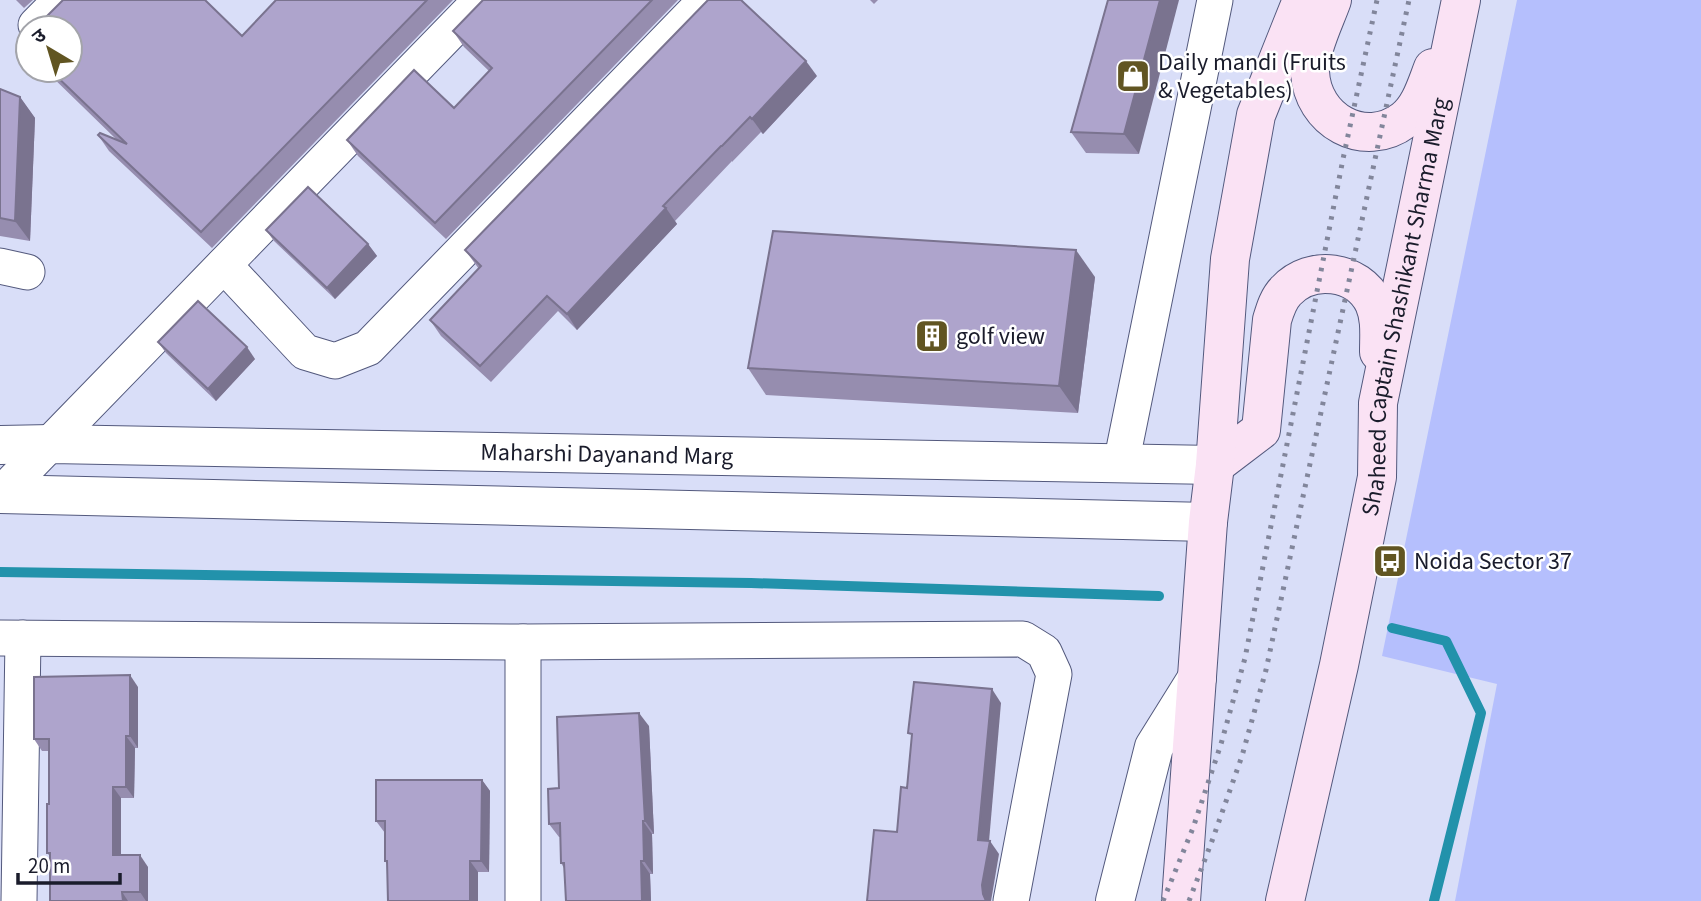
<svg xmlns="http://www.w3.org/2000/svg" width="1701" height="901" font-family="'Source Sans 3','Noto Sans Devanagari',sans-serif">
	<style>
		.green { fill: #b5bffd }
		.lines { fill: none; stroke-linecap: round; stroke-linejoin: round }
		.stream { stroke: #2292ab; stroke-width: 10 }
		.minor-casing { stroke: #53597d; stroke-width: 37 }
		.tertiary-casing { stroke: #53597d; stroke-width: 40 }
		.secondary-casing { stroke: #53597d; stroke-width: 40 }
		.minor { stroke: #fff; stroke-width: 35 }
		.tertiary { stroke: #fff; stroke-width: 38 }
		.secondary { stroke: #fae2f4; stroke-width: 38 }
		.rail { stroke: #82869b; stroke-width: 5; stroke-dasharray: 3.5 7; stroke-linecap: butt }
		.wall { fill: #968daf }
		.shaded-wall { fill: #7a738f }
		.building { fill: #aea4cc; stroke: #7a738f; stroke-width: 2 }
		.labels { text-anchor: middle; stroke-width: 5; stroke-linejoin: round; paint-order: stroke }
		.poi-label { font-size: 24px; fill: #1a1c2b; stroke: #fff; text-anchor: start }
		.street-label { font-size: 24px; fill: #1a1c2b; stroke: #fff }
	</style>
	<rect width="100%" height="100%" fill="#d9def8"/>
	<polygon class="green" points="1517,0 1701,0 1701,901 1455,901 1497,684 1382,656"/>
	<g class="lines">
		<g class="stream">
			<polyline points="0,572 751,583 1159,596"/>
			<polyline points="1392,628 1446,641 1481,713 1434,901"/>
		</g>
		<g class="minor-casing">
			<g id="minor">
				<polyline points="36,25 61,0"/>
				<polyline points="224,265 305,352 335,361 368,348 706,0"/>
				<polyline points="0,266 27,272"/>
				<polyline points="1121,464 1215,0"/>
				<polyline points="1,494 481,0"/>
				<polyline points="0,638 523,642 1023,639 1044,652 1054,674 1011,901"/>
				<polyline points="523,642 523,901"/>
				<polyline points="19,901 23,638"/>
			</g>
		</g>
		<g class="tertiary-casing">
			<g id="tertiary">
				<path id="s1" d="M0 445 51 444 1215 465"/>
				<polyline points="0,494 1208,522"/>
				<polyline points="1115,901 1154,747 1197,678"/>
			</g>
		</g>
		<g class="secondary-casing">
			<g id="secondary">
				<path d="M1332 0C1325 20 1309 51 1310 72 1312 120 1364 150 1404 120 1420 108 1426 86 1433 68"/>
				<path d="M1215 465 1261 430 1272 320C1275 310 1278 299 1286 291 1311 264 1358 270 1374 303 1381 319 1379 335 1379 352"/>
				<polyline points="1181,901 1208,522 1215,465 1230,259 1256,115 1302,0"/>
				<path id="s2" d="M1285 901 1339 665 1377 477 1378 403 1461 0"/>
			</g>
		</g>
		<use href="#minor" class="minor"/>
		<use href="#tertiary" class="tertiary"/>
		<use href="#secondary" class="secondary"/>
		<g class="rail">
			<polyline points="1163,901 1193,828 1221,744 1245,658 1343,159 1377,0"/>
			<polyline points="1189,901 1212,841 1242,756 1266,670 1409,0"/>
		</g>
	</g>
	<g class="wall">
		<polygon points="16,0 33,0 24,8"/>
		<polygon points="276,0 453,0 212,248 109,151 98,135 118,141 45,70 70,70 70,28 48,28 42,21 242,36"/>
		<polygon points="483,0 678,0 446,239 358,156 347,140 454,108 489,71 464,47 453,31"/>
		<polygon points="870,0 878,0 874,4"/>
		<polygon points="1108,0 1139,154 1086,153 1071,132"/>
		<polygon points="817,76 763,134 761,132 732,162 732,161 675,221 677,224 577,330 558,311 491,382 441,336 430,320 479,269 465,250"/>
		<polygon points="0,89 20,97 35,118 30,241 0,236"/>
		<polygon points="266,230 368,244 377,256 335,299 274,241"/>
		<polygon points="1095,277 1078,413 766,395 748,368"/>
		<polygon points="158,342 255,359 216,401 166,353"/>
		<polygon points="138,687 138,748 135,748 134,798 121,798 121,855 148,867 148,901 50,901 50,856 47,853 49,751 42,751 34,739"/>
		<polygon points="649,726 654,834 652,834 653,874 650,874 651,901 566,901 564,868 561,863 561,837 559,837 549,824"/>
		<polygon points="482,780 490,791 489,872 478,872 478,901 388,901 387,864 385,861 385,833 376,821"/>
	</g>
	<g class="shaded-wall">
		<polygon points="1160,0 1179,0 1139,154 1124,134"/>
		<polygon points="806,61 817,76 763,134 752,119"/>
		<polygon points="20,97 35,118 30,241 15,221"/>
		<polygon points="666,208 677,224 577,330 567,314"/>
		<polygon points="368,244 377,256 335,299 327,288"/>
		<polygon points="1076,250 1095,277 1078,413 1059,386"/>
		<polygon points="247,347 255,359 216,401 208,389"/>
		<polygon points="130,675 138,687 138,748 130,736"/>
		<polygon points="992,689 1001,703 988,853 978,840"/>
		<polygon points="639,713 649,726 654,834 645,821"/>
		<polygon points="126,736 135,748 134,798 126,787"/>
		<polygon points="482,780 490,791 489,872 481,861"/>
		<polygon points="113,787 121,798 121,867 113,855"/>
		<polygon points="643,821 652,834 653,874 644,861"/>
		<polygon points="990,841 999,854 991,901 986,901 983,894 982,885"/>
		<polygon points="140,855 148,867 148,901 146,901 140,892"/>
		<polygon points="470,861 478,872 478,901 470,901"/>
		<polygon points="641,861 650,874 651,901 642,901"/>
		<polygon points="122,892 128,901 123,901"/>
	</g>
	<g class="building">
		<polygon points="63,0 205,0 242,36 276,0 427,0 201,232 98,135 100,133 127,144 50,70 70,70 70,28 49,28 42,21"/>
		<polygon points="483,0 652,0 435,223 347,140 414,70 454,108 492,68 453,31"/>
		<polygon points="708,0 741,0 806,61 752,119 750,117 722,146 721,146 663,206 666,208 567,314 547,296 480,366 430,320 481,266 465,250"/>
		<polygon points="1108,0 1160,0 1124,134 1071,132"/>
		<polygon points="0,89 20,97 15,221 0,218"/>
		<polygon points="308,187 368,244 327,288 266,230"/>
		<polygon points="773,231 1076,250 1059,386 748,368"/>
		<polygon points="198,301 247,347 208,389 158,342"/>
		<polygon points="130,675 130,736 126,736 126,787 113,787 113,855 140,855 140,892 122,892 123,901 50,901 50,853 47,853 47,804 49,804 49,739 34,739 34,677"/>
		<polygon points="914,682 992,689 978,840 990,841 982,885 983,894 986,901 867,901 874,830 897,832 901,787 907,788 912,734 908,733"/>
		<polygon points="639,713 645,821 643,821 644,861 641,861 642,901 566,901 564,863 561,863 560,823 549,824 548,789 559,788 557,717"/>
		<polygon points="376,780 482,780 481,861 470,861 470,901 388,901 387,861 385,861 385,821 376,821"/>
	</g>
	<defs>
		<g id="shop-square" transform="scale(1.75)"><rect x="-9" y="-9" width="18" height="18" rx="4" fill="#615522" stroke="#fff"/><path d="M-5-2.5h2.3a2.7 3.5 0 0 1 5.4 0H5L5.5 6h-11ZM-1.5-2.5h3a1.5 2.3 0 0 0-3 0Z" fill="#fff"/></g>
		<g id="building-square" transform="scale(1.75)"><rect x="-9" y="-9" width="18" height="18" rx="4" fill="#615522" stroke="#fff"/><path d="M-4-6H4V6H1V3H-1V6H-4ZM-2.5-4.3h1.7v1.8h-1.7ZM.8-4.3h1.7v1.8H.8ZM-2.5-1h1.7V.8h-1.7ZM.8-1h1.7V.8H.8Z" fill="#fff"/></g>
		<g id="bus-square" transform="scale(1.75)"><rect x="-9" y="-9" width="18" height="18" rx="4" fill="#615522" stroke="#fff"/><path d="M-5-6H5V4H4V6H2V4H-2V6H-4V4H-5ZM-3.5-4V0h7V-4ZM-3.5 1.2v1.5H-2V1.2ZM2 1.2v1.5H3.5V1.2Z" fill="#fff"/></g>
	</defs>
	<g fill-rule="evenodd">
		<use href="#shop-square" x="1133" y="76"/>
		<use href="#building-square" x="932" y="336"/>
		<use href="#bus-square" x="1390" y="561"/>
	</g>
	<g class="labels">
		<g class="poi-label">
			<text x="1158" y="70">Daily mandi (Fruits<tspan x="1158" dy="28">&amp; Vegetables)</tspan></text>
			<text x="956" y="344">golf view</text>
			<text x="1414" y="569">Noida Sector 37</text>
		</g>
		<g class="street-label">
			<text dy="8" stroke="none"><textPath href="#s2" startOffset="607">Shaheed Captain Shashikant Sharma Marg</textPath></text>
			<text dy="8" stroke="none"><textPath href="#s1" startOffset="607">Maharshi Dayanand Marg</textPath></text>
		</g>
	</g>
	<g transform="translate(49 49) rotate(322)"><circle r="33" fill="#ffffff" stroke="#a3a4aa" stroke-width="2"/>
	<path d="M0-5L12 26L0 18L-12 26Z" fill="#615522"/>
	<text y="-10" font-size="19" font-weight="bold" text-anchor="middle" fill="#1a1c2b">उ</text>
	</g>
	<path d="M18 873v10h102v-10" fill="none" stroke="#1a1c2b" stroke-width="3.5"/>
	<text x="28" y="873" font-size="21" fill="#1a1c2b" stroke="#ffffff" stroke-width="5" paint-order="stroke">20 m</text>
</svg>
